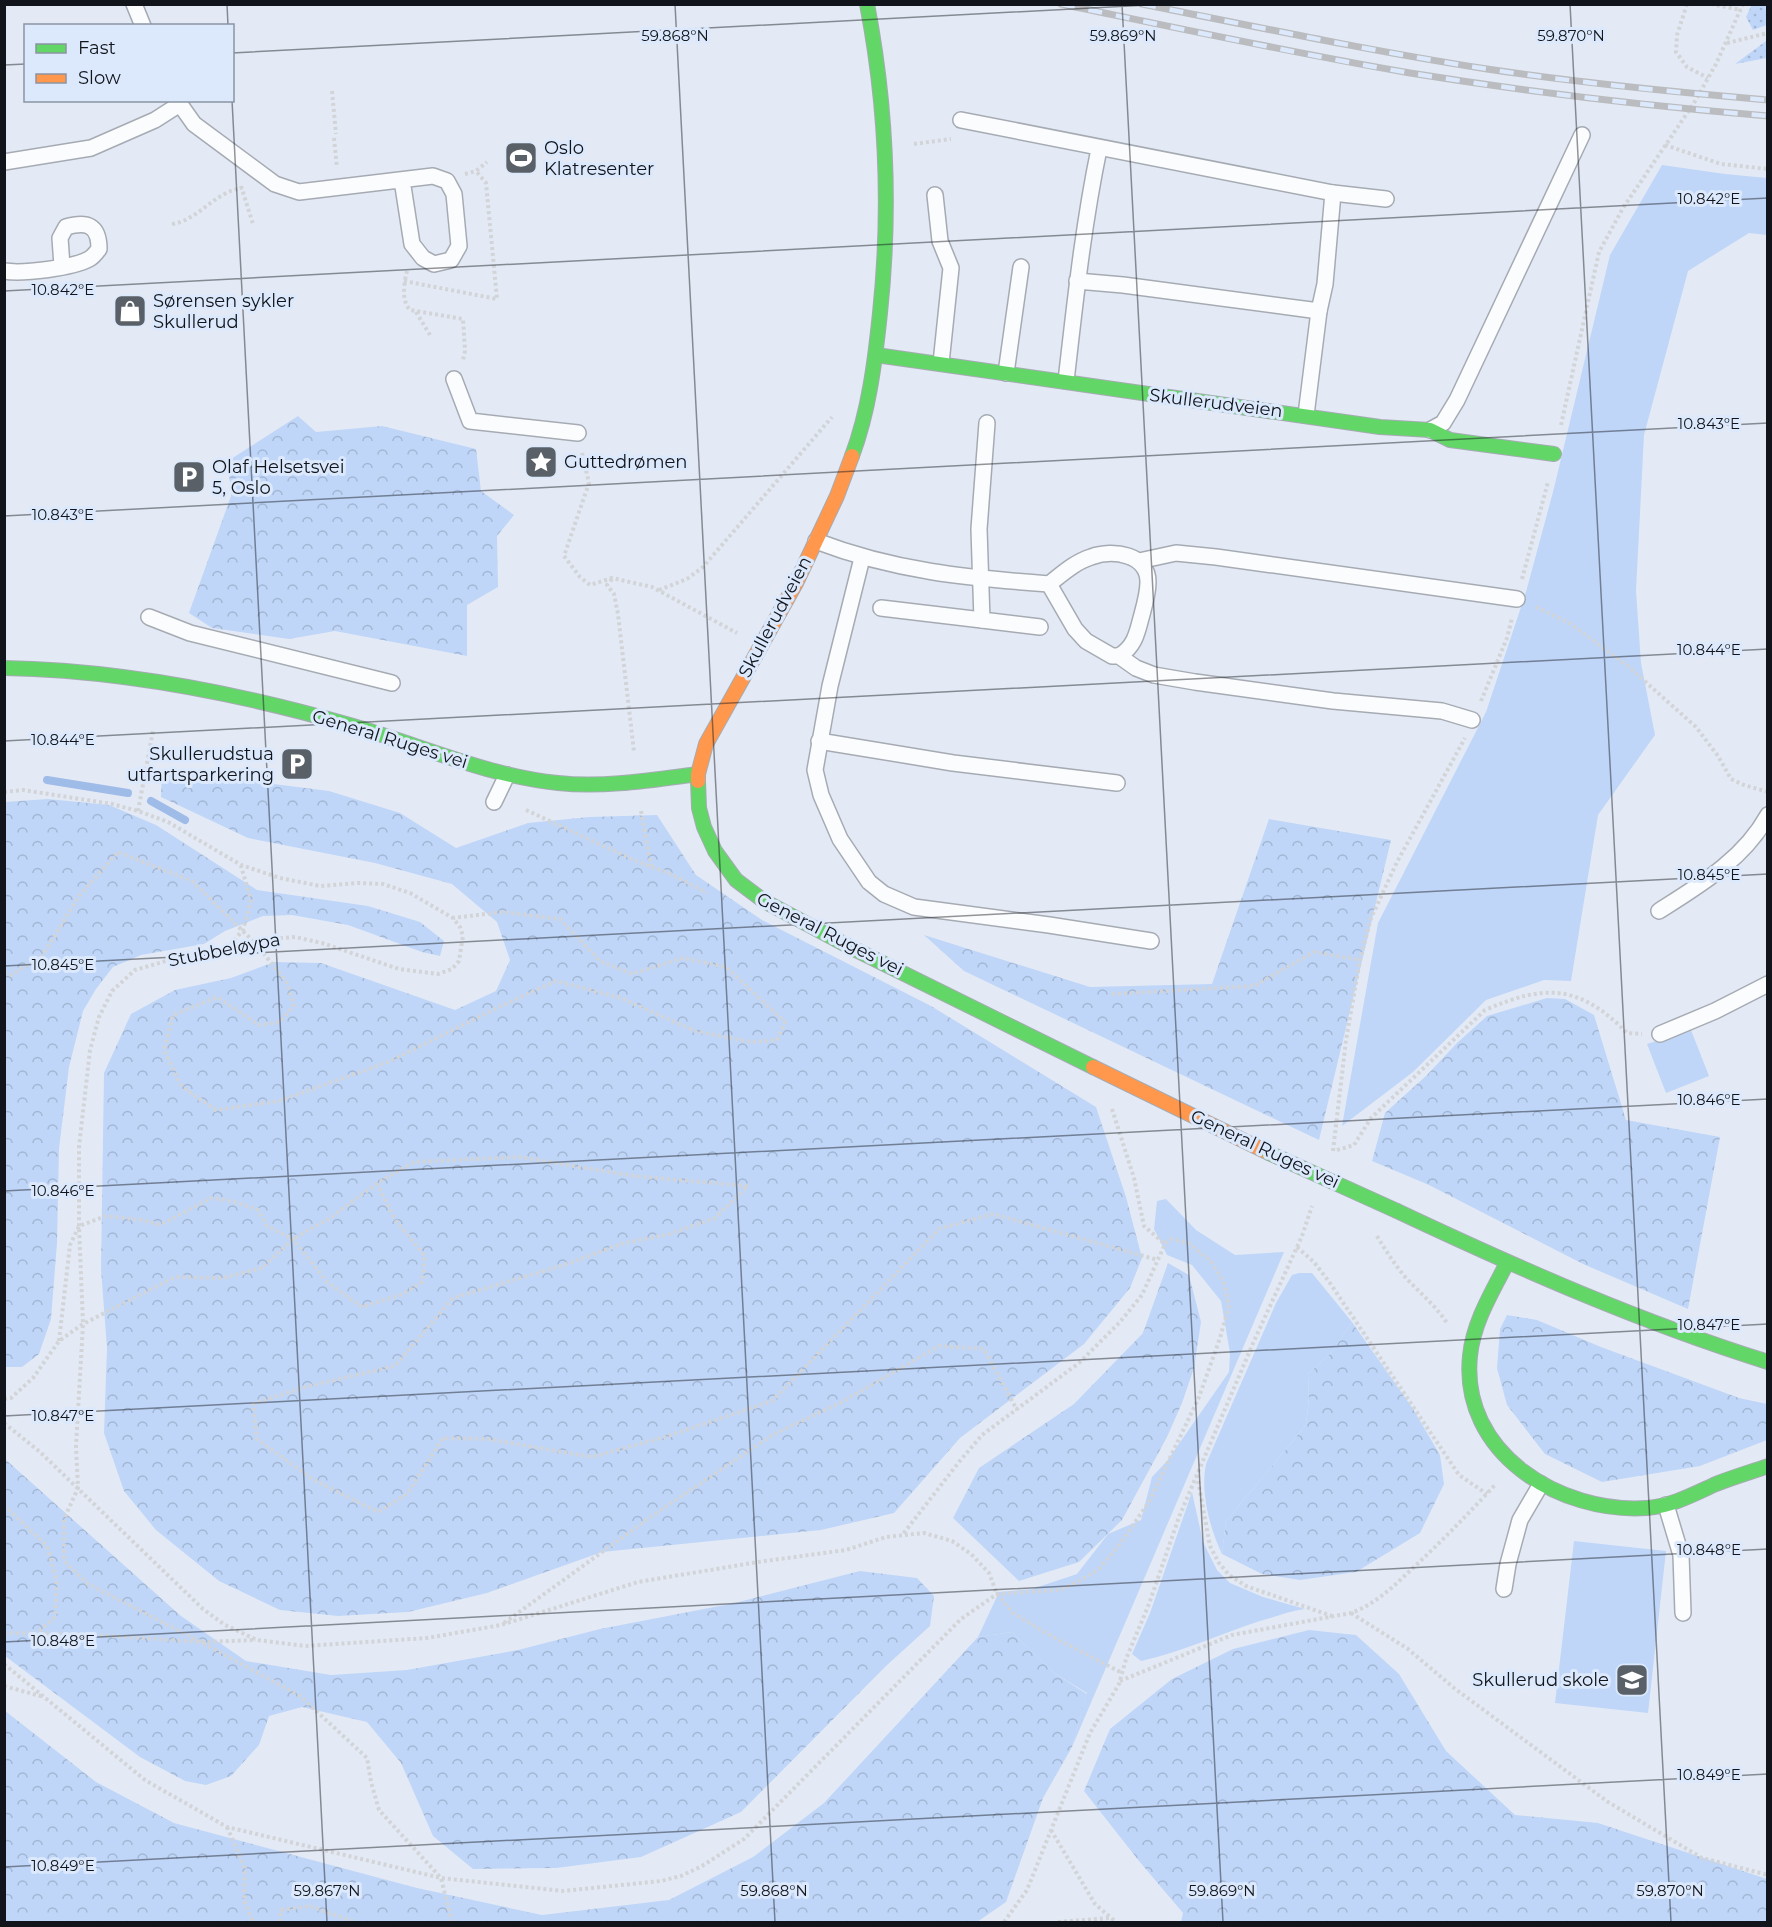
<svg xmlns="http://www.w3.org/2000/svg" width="1772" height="1927" font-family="Montserrat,sans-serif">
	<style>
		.grass { fill: url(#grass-dots) }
		.forest { fill: url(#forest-crowns) }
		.green { fill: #bfd6f8 }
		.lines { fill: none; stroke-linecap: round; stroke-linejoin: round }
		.stream { stroke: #9fbbe8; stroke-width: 8 }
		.lane-casing { stroke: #a6abb3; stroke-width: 18 }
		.fast-casing { stroke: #a6abb3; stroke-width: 16 }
		.slow-casing { stroke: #a6abb3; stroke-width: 16 }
		.path { stroke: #d2d4d7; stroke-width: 4; stroke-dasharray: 3 3; stroke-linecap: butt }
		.lane { stroke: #fbfcfe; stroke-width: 15 }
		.fast { stroke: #63d668; stroke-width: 14 }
		.slow { stroke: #ff974d; stroke-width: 14 }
		.rail-casing { stroke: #babcbf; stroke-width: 7 }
		.rail { stroke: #dce9fc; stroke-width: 4.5; stroke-dasharray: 14; stroke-linecap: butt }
		.fast-bridge-casing { stroke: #a6abb3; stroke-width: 16; stroke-linecap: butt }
		.fast-bridge { stroke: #63d668; stroke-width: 14 }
		.ticks { fill: none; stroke: #11151b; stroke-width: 1.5; stroke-opacity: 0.45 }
		.labels { text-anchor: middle; stroke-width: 6; stroke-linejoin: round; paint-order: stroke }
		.poi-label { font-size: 18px; fill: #11151b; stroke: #dce9fc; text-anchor: start }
		.street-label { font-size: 18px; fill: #11151b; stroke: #dce9fc }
		.ticks-label { font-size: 15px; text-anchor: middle; fill: #11151b; stroke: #dce9fc; stroke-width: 6; stroke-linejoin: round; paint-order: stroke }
	</style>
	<defs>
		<pattern id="grass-dots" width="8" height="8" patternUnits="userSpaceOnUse" patternTransform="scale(1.5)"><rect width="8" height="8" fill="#bfd6f8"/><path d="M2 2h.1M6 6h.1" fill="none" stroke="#a3b7d4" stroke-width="1.8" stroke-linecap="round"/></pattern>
		<pattern id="forest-crowns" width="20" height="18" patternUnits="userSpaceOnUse" patternTransform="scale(1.5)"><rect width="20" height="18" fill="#bfd6f8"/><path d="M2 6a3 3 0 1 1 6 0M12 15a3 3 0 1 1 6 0" fill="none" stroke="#a3b7d4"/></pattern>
	</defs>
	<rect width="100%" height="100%" fill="#e3eaf5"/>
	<g class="grass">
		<polygon points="1752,4 1767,5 1767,25 1753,30 1746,17"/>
		<polygon points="1766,41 1767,41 1767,58 1735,64"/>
	</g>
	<g class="forest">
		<polygon points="298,416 316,432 382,426 476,449 481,491 514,515 497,536 498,587 467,605 467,656 335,631 289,639 212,628 189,613 231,496 228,461"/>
		<polygon points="162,770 329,791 400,813 456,848 528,823 589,817 657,815 696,875 762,920 931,1006 1096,1107 1126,1197 1142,1258 1130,1288 1084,1344 960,1438 894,1513 821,1530 602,1552 487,1593 408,1612 338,1616 280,1610 219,1581 156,1530 124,1491 104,1433 107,1348 101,1269 104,1073 131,1014 175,990 231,978 274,962 321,963 455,1010 496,991 510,960 497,922 452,884 375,863 248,838 161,797"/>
		<polygon points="48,799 109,805 156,825 257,890 368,906 420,922 444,941 440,956 422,952 348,925 292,915 263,916 225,931 204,944 141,955 113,967 96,989 83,1011 69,1067 59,1149 57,1243 51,1319 39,1354 22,1367 5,1367 5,802"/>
		<polygon points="1269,819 1391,840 1319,1140 964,971 924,935 1090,987 1212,984"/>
		<polygon points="1547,998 1565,999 1594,1015 1626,1120 1720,1137 1688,1309 1583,1264 1429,1185 1372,1161 1385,1113 1427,1075 1457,1043 1487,1016"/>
		<polygon points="1168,1263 1189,1275 1201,1322 1194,1368 1182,1403 1167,1437 1122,1520 1079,1562 1019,1581 953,1518 979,1468 1074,1404 1143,1333"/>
		<polygon points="1507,1315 1537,1320 1601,1347 1739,1398 1767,1404 1767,1440 1700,1466 1602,1482 1545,1454 1507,1405 1497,1368 1500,1329"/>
		<polygon points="1352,1322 1413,1409 1440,1455 1444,1484 1420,1533 1356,1572 1300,1580 1262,1574 1222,1554 1226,1521 1306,1425 1309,1398 1308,1374 1332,1352"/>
		<polygon points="5,1459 181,1616 246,1661 331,1675 407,1670 518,1650 600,1629 735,1603 860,1571 917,1578 934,1596 930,1626 886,1666 741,1812 641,1857 556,1868 473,1869 433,1836 401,1763 367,1722 302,1707 269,1716 259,1745 231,1776 206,1785 185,1781 140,1757 5,1656"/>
		<polygon points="1309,1630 1356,1635 1399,1674 1446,1751 1515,1815 1598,1823 1767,1879 1767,1922 1181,1922 1183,1913 1139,1861 1084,1791 1110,1729 1172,1679 1233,1649"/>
		<polygon points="1012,1632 1054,1673 1087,1694 1072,1747 1043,1798 1006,1902 977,1922 5,1922 4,1710 96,1782 174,1823 417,1888 542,1915 669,1900 753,1857 824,1803 978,1637"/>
	</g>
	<g class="green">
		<polygon points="1662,165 1725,174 1767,178 1767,235 1749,233 1688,271 1644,435 1636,591 1641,663 1655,735 1598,815 1571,981 1544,980 1486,1000 1413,1072 1342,1126 1378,923 1486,712 1526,592 1553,492 1610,255"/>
		<polygon points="1691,1030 1709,1076 1666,1093 1647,1044"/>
		<polygon points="1166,1199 1196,1230 1235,1255 1284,1252 1072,1747 1087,1693 1054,1673 1012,1632 978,1637 999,1592 1032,1589 1077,1574 1108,1534 1141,1520 1152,1477 1167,1461 1229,1372 1230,1353 1221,1301 1192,1265 1167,1255 1154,1229 1157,1201"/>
		<path d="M1299 1273H1312L1352 1322 1332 1352 1308 1374 1309 1398 1306 1425 1226 1521 1222 1554C1210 1529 1200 1492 1206 1464L1276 1303 1292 1275Z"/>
		<path d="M1192 1492 1203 1542 1217 1570 1230 1583 1263 1597 1305 1609C1289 1611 1276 1617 1260 1621 1220 1634 1182 1652 1141 1661L1132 1654 1150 1613Z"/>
		<polygon points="1574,1541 1666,1551 1648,1713 1555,1703"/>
	</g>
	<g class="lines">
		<g class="stream">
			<polyline points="47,780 128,793"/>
			<polyline points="151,801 185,820"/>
		</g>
		<g class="lane-casing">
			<g id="lane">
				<polyline points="134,4 143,26"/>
				<polyline points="177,100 194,124 275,184 299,192 433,176 447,181 454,194 459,246 451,260 434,264 423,258 412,244 402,180"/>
				<polyline points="961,120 1333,193 1325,284 1319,311 1306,415"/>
				<polyline points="4,162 91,148 155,120 180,104"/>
				<polyline points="1333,193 1386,199"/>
				<polyline points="935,195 940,241 951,268 941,363"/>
				<path d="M4 271C23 274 73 268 89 259 93 257 96 253 99 249 99 225 87 221 66 227L60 238 62 266"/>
				<polyline points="1077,281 1123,285 1319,311"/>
				<polyline points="1006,373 1021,267"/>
				<polyline points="454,379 470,421 578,433"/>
				<path d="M1066 381C1075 303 1083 226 1099 149"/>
				<polyline points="987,423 979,529 982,620 1040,627"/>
				<polyline points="1430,430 1443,423 1457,400 1582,135"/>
				<path d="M816 541C894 571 967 578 1049 584 1062 574 1075 562 1091 557 1113 549 1148 554 1148 582 1148 594 1144 607 1141 618 1137 634 1134 647 1119 656"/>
				<polyline points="862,558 830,686 815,770 821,795 840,839 869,882 884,894 914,907 1049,925 1151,941"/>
				<polyline points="1139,561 1176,553 1216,557 1517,599"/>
				<polyline points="1049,584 1075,629 1086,641 1112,656 1119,656 1136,668 1154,675 1195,682 1333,701 1442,711 1472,720"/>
				<polyline points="881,608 982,620"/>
				<polyline points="149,617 190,633 392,683"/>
				<polyline points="819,741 953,763 1117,783"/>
				<polyline points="494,802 507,775"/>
				<path d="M1659 911C1700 885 1744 859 1768 815"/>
				<polyline points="1660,1034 1715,1011 1768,984"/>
				<polyline points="1666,1505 1681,1555 1683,1613"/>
				<polyline points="1504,1589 1508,1564 1520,1520 1541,1484"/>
			</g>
		</g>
		<g class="fast-casing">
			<g id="fast">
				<polyline points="876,355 1380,427 1430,430 1450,440 1554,454"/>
				<path d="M852 456C869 411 875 361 880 313 891 208 887 108 867 4"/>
				<path d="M4 668C120 670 242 694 353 726 420 745 487 776 558 783 604 788 652 780 698 774"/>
				<polyline points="698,781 699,808 704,827 715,851 736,880 764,901 850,947 1093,1067"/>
				<path d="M1397 1211C1518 1268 1640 1322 1768 1362"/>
				<path d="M1507 1263C1492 1292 1473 1323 1470 1356 1460 1453 1560 1514 1647 1508 1672 1506 1694 1494 1716 1484 1733 1477 1751 1472 1768 1466"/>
			</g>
		</g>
		<g class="slow-casing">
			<g id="slow">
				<polyline points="698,781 698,774 706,744 796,583 837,496 852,456"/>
				<polyline points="1093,1067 1269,1153"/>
			</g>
		</g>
		<g class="path">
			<polyline points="1687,4 1677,35 1676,52 1687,67 1708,78"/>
			<polyline points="1711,4 1741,10"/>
			<polyline points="1727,43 1768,33"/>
			<polyline points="332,91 336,134"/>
			<polyline points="334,138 337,168"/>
			<polyline points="914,144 951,139"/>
			<polyline points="1665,145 1721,164 1768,169"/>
			<polyline points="465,174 476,171 487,162"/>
			<polyline points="241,186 253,224"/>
			<path d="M172 224C199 220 214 192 242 188"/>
			<path d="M407 271C404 283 401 300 410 310L463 319 465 351 463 360"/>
			<polyline points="404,281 497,299 486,183 476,171"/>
			<polyline points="416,312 430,335"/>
			<polyline points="1561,425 1599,252 1623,208 1694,103 1716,64 1743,4"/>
			<polyline points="582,453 589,483 564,556 580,577 590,585 612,578 652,587 737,633"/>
			<polyline points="612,579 607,585 614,594 618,614 634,752"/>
			<polyline points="1522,579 1548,482"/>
			<polyline points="659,590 687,579 703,567 832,417"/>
			<polyline points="1536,607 1571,624 1629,667 1696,727 1718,756 1731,779 1744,785 1768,792"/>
			<polyline points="1481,701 1507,638 1512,618"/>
			<polyline points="4,792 23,790 112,804 138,811 168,822 241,865 280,878 320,886 357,883 383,884 410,893 453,918 460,927 463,936 459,961 452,969 438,974 399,969 322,943 295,937 269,939 217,953 166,961 135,970 112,991 99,1017 90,1050 79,1147 79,1226 83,1324 76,1446 78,1488 64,1519 64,1561 88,1584 201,1642 300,1696 367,1758 371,1782 379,1810 441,1878 452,1922"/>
			<polyline points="526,810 636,861 673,875 707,893"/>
			<polyline points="138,811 153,731"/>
			<polyline points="641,811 651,866"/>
			<polyline points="220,951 231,944 243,930 251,900 241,866"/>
			<polyline points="4,973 11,975 43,955 79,896 118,852 192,881 255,943 286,981 294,1005 280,1022 259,1025 217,997 173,1015 164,1050 182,1087 216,1110 279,1101 388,1062 501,1006 556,981 621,998 695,1031 751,1042 777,1040 785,1022 726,967 683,958 632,974 600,961 560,919 502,912 453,918"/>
			<polyline points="1112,994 1254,986 1314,952 1360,960"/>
			<polyline points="1112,1109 1134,1178 1144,1226 1165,1244"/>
			<path d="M1337 1150 1354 1145 1371 1118 1485 1010C1545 984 1579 984 1627 1033L1642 1034"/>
			<polyline points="1333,1151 1346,1040 1360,960 1371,918 1397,862 1465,738"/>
			<path d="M1377 1236C1386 1251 1395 1265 1406 1278 1420 1293 1436 1306 1447 1323"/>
			<polyline points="1297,1247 1314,1262 1330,1283 1459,1475 1487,1494"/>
			<polyline points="59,1341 70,1245 79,1226 106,1216 142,1220 160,1225 211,1198 232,1201 258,1210 267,1226 293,1239 327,1282 362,1307 403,1294 422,1282 425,1256 396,1221 377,1184"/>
			<polyline points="4,1399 11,1398 33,1378 59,1341 83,1324 175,1277 223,1278 262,1268 293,1239 330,1218 376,1184 414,1162 520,1157 634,1176 748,1186 715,1218 670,1234 624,1243 564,1265 453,1298 395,1366 305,1387 253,1404 257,1439 312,1479 378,1512 407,1494 443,1438 487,1439 592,1457 668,1436 772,1401 939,1229 993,1214 1158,1260"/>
			<polyline points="4,1423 40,1452 203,1609 225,1625 257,1640 305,1646 427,1638 501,1625 638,1582 758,1562 846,1550 886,1537 924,1533 952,1541 971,1554 989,1573 997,1594 1013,1613 1046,1633 1122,1673"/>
			<polyline points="1197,1475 1210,1546 1219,1563 1229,1575 1246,1586 1332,1616"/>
			<polyline points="4,1505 47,1546 57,1581 55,1617 36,1634"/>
			<polyline points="1351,1613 1408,1649 1454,1688 1608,1802 1702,1858 1768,1875"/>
			<polyline points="504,1623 652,1516 774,1434 842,1402 939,1346 984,1349 1017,1410"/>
			<polyline points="4,1633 81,1634 201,1642 256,1640"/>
			<polyline points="4,1664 145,1780 227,1827 441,1878 563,1891 661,1881 681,1876 702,1866 744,1839 961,1619 997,1594 1059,1590 1076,1583 1099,1569 1120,1544 1149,1502 1199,1397 1220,1338 1229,1306 1224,1283 1211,1261 1188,1243 1171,1239 1165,1244 1142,1295 1120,1322 1079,1363 982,1435 959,1462 903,1534"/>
			<path d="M1120 1681 1232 1635 1351 1613C1376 1604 1395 1585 1414 1567 1442 1541 1468 1514 1495 1485"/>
			<polyline points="4,1686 44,1697"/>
			<polyline points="227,1827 245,1868 244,1900 253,1922"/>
			<polyline points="1051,1830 1095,1904 1116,1922"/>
			<polyline points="280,1922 281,1910 310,1906 355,1922"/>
			<polyline points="1004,1922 1027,1890 1090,1733 1119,1684 1126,1659 1149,1604 1179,1517 1254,1341 1302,1236 1312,1206"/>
			<polyline points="1058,1922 1109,1918"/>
		</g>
		<use href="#lane" class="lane"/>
		<use href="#fast" class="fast"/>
		<use href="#slow" class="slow"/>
		<g class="rail-casing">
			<g id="rail">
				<path d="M1061 4C1177 28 1293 53 1410 73 1529 92 1648 106 1768 116"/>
				<path d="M1142 4C1257 27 1371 51 1487 69 1580 83 1674 92 1768 100"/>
			</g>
		</g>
		<use href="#rail" class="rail"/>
		<g class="fast-bridge-casing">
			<polyline id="fast-bridge" points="1269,1153 1397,1211"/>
		</g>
		<use href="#fast-bridge" class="fast-bridge"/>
	</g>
	<path class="ticks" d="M227 4 228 26M675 4 775 1922M1122 4 1223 1922M1570 4 1671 1922M232 53 1167 4M4 65 26 64M232 100 327 1922M4 291 1768 198M4 516 1768 423M4 741 1768 649M4 966 1768 874M4 1191 1768 1099M4 1416 1768 1324M4 1642 1768 1549M4 1867 1768 1774"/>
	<defs>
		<g id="stadium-square" transform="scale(1.725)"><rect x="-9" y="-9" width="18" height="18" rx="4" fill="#5a6067" stroke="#dce9fc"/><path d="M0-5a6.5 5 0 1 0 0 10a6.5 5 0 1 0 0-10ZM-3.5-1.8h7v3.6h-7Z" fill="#fff"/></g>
		<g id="shop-square" transform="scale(1.725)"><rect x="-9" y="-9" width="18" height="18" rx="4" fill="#5a6067" stroke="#dce9fc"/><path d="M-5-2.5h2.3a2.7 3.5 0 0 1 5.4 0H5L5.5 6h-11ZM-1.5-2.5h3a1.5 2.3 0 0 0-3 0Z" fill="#fff"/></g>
		<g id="sight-square" transform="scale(1.725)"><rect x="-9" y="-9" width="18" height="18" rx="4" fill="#5a6067" stroke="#dce9fc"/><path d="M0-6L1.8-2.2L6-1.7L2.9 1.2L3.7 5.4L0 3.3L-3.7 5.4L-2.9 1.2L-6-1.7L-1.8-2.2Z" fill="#fff"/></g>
		<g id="parking-square" transform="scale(1.725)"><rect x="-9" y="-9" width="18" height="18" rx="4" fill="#5a6067" stroke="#dce9fc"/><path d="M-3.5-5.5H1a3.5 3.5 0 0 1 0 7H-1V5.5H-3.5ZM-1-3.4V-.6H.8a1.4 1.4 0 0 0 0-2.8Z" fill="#fff"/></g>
		<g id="school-square" transform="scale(1.725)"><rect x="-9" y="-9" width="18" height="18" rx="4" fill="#5a6067" stroke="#dce9fc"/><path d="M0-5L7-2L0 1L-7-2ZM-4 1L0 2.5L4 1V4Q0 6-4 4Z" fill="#fff"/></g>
	</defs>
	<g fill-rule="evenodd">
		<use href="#stadium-square" x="521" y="158"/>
		<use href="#shop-square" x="130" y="311"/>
		<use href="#sight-square" x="541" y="462"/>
		<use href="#parking-square" x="189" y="477"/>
		<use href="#parking-square" x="297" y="764"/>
		<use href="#school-square" x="1632" y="1680"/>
	</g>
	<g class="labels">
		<g class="poi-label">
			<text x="544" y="154">Oslo<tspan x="544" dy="21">Klatresenter</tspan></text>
			<text x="153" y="307">Sørensen sykler<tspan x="153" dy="21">Skullerud</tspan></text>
			<text x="564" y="468">Guttedrømen</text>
			<text x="212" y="473">Olaf Helsetsvei<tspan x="212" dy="21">5, Oslo</tspan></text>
			<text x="274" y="760" text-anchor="end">Skullerudstua<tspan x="274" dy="21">utfartsparkering</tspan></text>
			<text x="1609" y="1686" text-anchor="end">Skullerud skole</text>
		</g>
		<g class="street-label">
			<text transform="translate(1216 403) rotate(7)" y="6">Skullerudveien</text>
			<text transform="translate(775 617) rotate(-62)" y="6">Skullerudveien</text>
			<text transform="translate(390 739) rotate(17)" y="6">General Ruges vei</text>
			<text transform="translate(830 934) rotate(27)" y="6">General Ruges vei</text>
			<text transform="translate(224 950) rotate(-11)" y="6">Stubbeløypa</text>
			<text transform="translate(1265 1149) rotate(25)" y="6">General Ruges vei</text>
		</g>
	</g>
	<g class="ticks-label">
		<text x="675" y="41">59.868°N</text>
		<text x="1123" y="41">59.869°N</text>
		<text x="1571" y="41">59.870°N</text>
		<text x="1709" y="204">10.842°E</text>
		<text x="63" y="295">10.842°E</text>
		<text x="1709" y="429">10.843°E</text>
		<text x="63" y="520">10.843°E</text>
		<text x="1709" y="655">10.844°E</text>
		<text x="63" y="745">10.844°E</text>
		<text x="1709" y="880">10.845°E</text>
		<text x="63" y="970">10.845°E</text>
		<text x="1709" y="1105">10.846°E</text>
		<text x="63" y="1196">10.846°E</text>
		<text x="1709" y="1330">10.847°E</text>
		<text x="63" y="1421">10.847°E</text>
		<text x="1709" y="1555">10.848°E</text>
		<text x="63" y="1646">10.848°E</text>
		<text x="1709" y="1780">10.849°E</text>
		<text x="63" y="1871">10.849°E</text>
		<text x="327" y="1896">59.867°N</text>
		<text x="774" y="1896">59.868°N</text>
		<text x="1222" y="1896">59.869°N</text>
		<text x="1670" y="1896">59.870°N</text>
	</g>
	<rect width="1772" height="1927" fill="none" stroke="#11151b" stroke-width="12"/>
	<rect x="24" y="24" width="210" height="78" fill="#dce9fc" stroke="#8b94a2" stroke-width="1.5"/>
	<rect x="36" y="44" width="30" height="9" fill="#63d668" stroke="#8b94a2" stroke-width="1.5"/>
	<text x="78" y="54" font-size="18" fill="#11151b">Fast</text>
	<rect x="36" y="74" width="30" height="9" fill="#ff974d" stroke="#8b94a2" stroke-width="1.5"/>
	<text x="78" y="84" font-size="18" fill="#11151b">Slow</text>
</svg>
